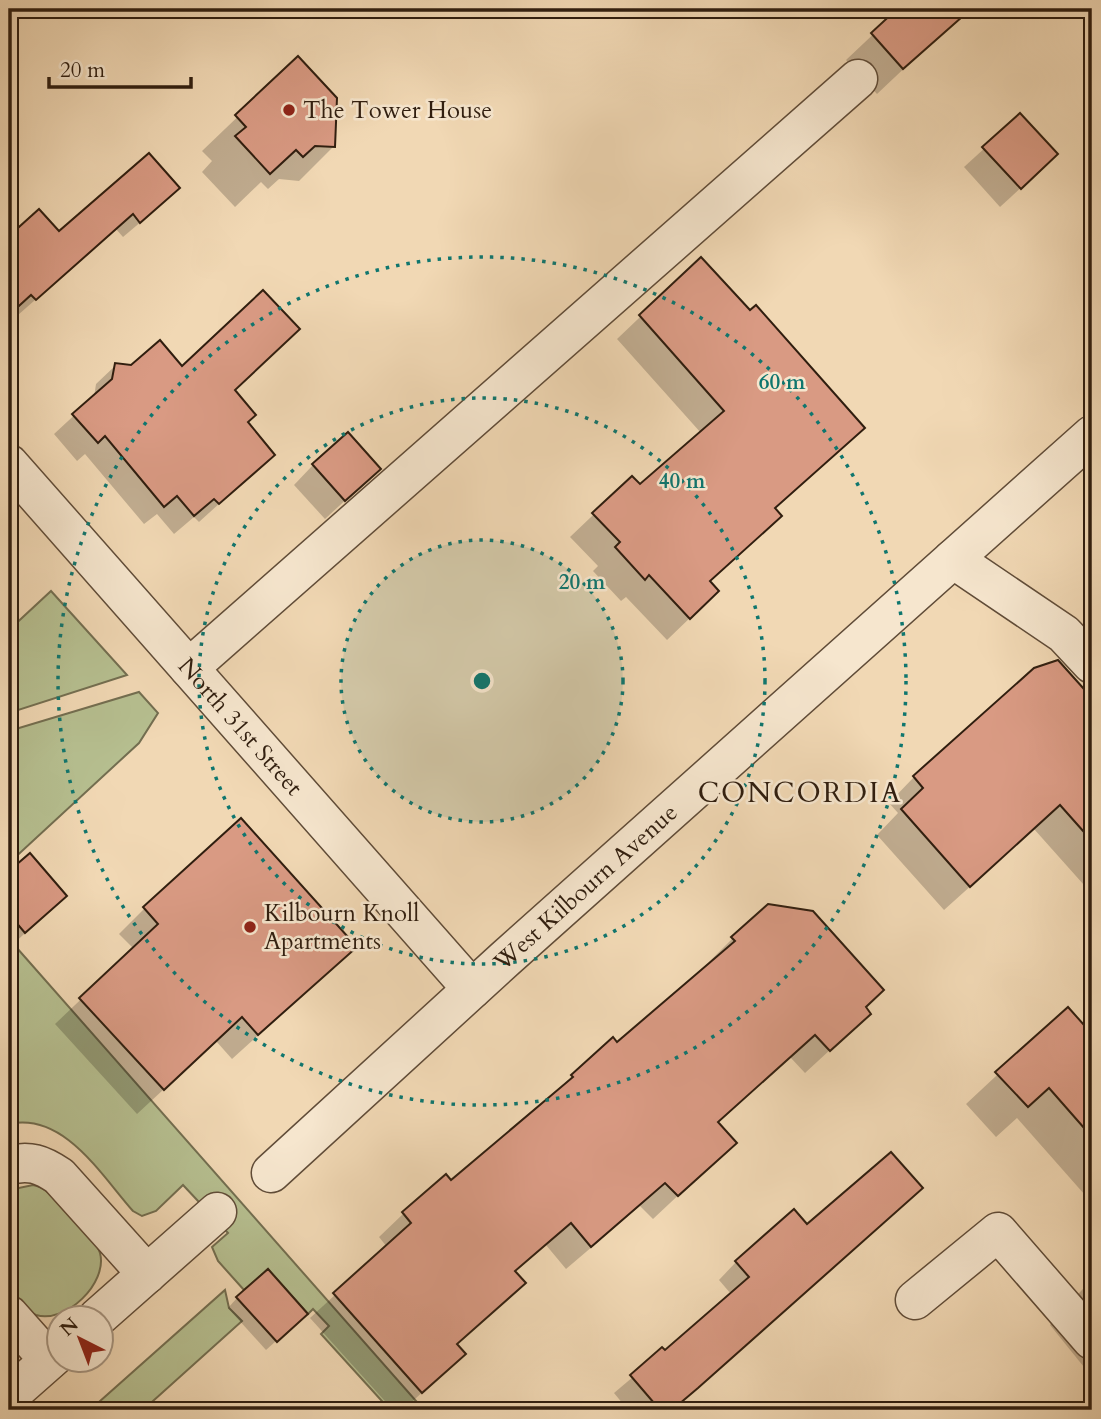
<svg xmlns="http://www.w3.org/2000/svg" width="1101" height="1419" font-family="Cardo,serif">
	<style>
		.green { fill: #b6bf90; stroke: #736e50; stroke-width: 2 }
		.shadow { fill: #0003 }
		.building { fill: #d99a83; stroke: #301e0f; stroke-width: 2 }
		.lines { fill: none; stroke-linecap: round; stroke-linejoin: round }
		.minor-casing { stroke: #604c38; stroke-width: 41 }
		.minor { stroke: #f6e6ce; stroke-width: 38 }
		.ring { fill: none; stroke: #0f766e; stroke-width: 3.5; stroke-dasharray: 3.5 7 }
		.poi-dot { fill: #8f2418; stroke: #f6e6ce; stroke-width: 2.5 }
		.labels { text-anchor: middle; stroke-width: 5; stroke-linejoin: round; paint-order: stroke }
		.poi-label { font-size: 24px; fill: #301e0f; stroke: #f6e6ce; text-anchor: start }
		.street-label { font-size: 24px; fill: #301e0f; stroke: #f6e6ce }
		.quarter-label { font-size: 28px; letter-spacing: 2px; fill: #301e0f; stroke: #f6e6ce }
		.centre { fill: #0f766e; stroke: #f6e6ce; stroke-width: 3.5 }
		.ring-label { font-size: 21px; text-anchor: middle; font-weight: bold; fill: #0f766e; stroke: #f6e6ce; stroke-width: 5; stroke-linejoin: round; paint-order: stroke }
	</style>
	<rect width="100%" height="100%" fill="#f1d8b4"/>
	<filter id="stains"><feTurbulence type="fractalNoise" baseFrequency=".00286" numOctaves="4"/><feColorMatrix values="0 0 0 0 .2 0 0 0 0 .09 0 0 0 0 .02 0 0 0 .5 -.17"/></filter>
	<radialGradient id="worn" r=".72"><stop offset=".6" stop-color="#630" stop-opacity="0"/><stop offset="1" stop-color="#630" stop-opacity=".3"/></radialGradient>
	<g class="green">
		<polygon points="51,591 127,675 9,713 9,630"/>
		<polygon points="139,692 158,713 139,743 9,863 9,731"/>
		<path d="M9 939 424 1410H390L321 1334 329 1326 313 1309 308 1314 268 1269 244 1290 218 1261 212 1247 228 1233 183 1185 156 1211 142 1216 133 1211C101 1175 64 1112 9 1124Z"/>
		<path d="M33 1185C49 1188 58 1204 69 1215 78 1226 96 1239 100 1253 108 1283 66 1324 36 1315 24 1311 17 1299 9 1290V1190Z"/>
		<polygon points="225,1290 229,1308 242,1321 143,1410 90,1410"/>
	</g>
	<g class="shadow">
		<polygon points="900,9 955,9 943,19 949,26 877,94 846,60"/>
		<polygon points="298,59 333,147 299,181 279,179 268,189 261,182 235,207 202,172 212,161 202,151"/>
		<polygon points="1020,116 1037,173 1000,207 964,167"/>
		<polygon points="162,204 123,237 116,229 18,315 14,310 9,314 9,238 39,212 59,234"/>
		<polygon points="701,259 840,450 774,510 708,582 694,614 667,640 626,597 621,601 593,571 598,566 570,537 632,478 639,486 701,433 617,339"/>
		<polygon points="116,365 182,368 233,391 246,423 273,455 199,522 194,517 174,534 157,514 144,524 85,454 77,461 54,434 94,397 96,384"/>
		<polygon points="313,465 379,469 325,519 294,485"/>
		<polygon points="1058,662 1092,700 1092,894 1034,829 944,910 877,835 898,813 889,803 914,777"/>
		<polygon points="29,855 65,896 9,948 9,874"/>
		<polygon points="145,908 355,947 232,1059 216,1041 137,1114 55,1024 134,949 119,934"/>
		<polygon points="733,938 869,1014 805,1073 790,1057 717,1124 734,1143 653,1219 640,1206 566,1269 546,1245 514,1273 524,1283 456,1345 439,1377 403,1410 393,1410 310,1318 387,1247 379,1237 403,1214 446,1176 451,1182 549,1100 572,1076 617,1045 711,964 709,962"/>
		<polygon points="1068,1009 1092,1036 1092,1203 1017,1118 996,1137 966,1104"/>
		<polygon points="903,1206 671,1410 628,1410 614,1393 731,1294 719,1280 736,1262 807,1227"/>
		<polygon points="1092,1279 1092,1377 1050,1325"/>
		<polygon points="237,1298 296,1323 266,1350 228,1308"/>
	</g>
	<g class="building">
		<polygon points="897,9 971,9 903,69 871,33"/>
		<polygon points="298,56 337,98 335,147 315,146 303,157 296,150 270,174 235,136 246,127 235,115"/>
		<polygon points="1020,113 1058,154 1021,189 982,147"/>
		<polygon points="149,153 180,188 140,223 133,214 36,300 31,295 9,315 9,236 39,209 59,231"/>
		<polygon points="701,257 750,310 756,305 865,428 775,508 782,516 710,581 719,591 690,619 649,575 645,580 615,547 620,542 592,513 632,476 640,484 724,411 639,315"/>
		<polygon points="263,290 300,329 235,390 256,415 248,422 275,455 219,504 214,499 194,516 177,496 164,507 105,436 98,443 72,414 112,379 115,363 131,365 160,340 182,366"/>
		<polygon points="348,432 381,469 345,501 312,464"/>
		<polygon points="1058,660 1092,698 1092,841 1060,805 970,887 901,809 923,788 913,776 1034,668"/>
		<polygon points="241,818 357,947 258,1035 242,1017 164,1090 79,998 158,924 143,907"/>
		<polygon points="30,853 67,896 25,933 9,914 9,871"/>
		<polygon points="768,904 813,911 884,990 866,1007 871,1014 830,1051 815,1035 718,1122 737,1143 678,1196 665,1183 591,1247 571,1223 515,1271 526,1283 457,1344 466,1354 422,1393 333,1293 411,1223 402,1212 446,1174 451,1180 573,1077 571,1075 613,1037 617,1042 735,941 731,937"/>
		<polygon points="1068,1007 1092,1034 1092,1137 1049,1088 1028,1107 995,1072"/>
		<polygon points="891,1152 923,1188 698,1388 672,1410 660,1410 630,1375 662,1347 665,1350 749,1277 735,1261 794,1209 807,1224"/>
		<polygon points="268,1269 308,1314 277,1342 236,1297"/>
	</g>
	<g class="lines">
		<g class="minor-casing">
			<g id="minor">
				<path id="s1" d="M9 464 472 989"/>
				<polyline points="953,559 1064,634 1092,664"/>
				<polyline points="189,668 858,79"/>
				<path d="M9 1165C30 1160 41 1164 59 1176L147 1274"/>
				<path id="s2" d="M271 1173 505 959 1092 435"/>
				<polyline points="915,1300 998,1232 1092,1340"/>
				<polyline points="9,1315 49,1360"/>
				<polyline points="97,1318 217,1212"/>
				<polyline points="9,1396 60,1351"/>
			</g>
		</g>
		<use href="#minor" class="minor"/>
	</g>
	<circle cx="482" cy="681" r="141" fill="#0f766e" fill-opacity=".12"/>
	<g class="ring">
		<circle cx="482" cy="681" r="141"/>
		<circle cx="482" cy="681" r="283"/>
		<circle cx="482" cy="681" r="424"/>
	</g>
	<g class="poi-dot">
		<circle cx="289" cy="110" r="7"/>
		<circle cx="250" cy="927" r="7"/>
	</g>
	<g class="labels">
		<g class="poi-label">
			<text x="303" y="118">The Tower House</text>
			<text x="264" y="921">Kilbourn Knoll<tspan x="264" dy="28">Apartments</tspan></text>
		</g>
		<g class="street-label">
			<text dy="8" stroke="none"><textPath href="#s1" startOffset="350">North 31st Street</textPath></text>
			<text dy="8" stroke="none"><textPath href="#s2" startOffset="425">West Kilbourn Avenue</textPath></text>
		</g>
		<g class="quarter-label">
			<text x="800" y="802">CONCORDIA</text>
		</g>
	</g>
	<circle cx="482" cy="681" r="10" class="centre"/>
	<g class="ring-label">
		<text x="782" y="389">60 m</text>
		<text x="682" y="488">40 m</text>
		<text x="582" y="589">20 m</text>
	</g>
	<rect width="1101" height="1419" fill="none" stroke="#f1d8b4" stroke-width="35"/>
	<rect x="10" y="10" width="1080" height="1398" fill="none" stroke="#301e0f" stroke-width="3.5"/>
	<rect x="18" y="18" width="1066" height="1384" fill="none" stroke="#301e0f" stroke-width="2"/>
	<g transform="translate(80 1339) rotate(318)"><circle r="33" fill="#f6e6ce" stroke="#a79682" stroke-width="2"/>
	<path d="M0-5L12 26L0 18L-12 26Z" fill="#8f2418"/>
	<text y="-10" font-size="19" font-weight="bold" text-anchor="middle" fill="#301e0f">N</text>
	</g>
	<path d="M49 77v10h142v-10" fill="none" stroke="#301e0f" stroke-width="3.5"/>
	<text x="60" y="77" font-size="21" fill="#301e0f" stroke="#f6e6ce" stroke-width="5" paint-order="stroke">20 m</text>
	<rect width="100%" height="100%" filter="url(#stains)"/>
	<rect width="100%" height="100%" fill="url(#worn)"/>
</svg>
